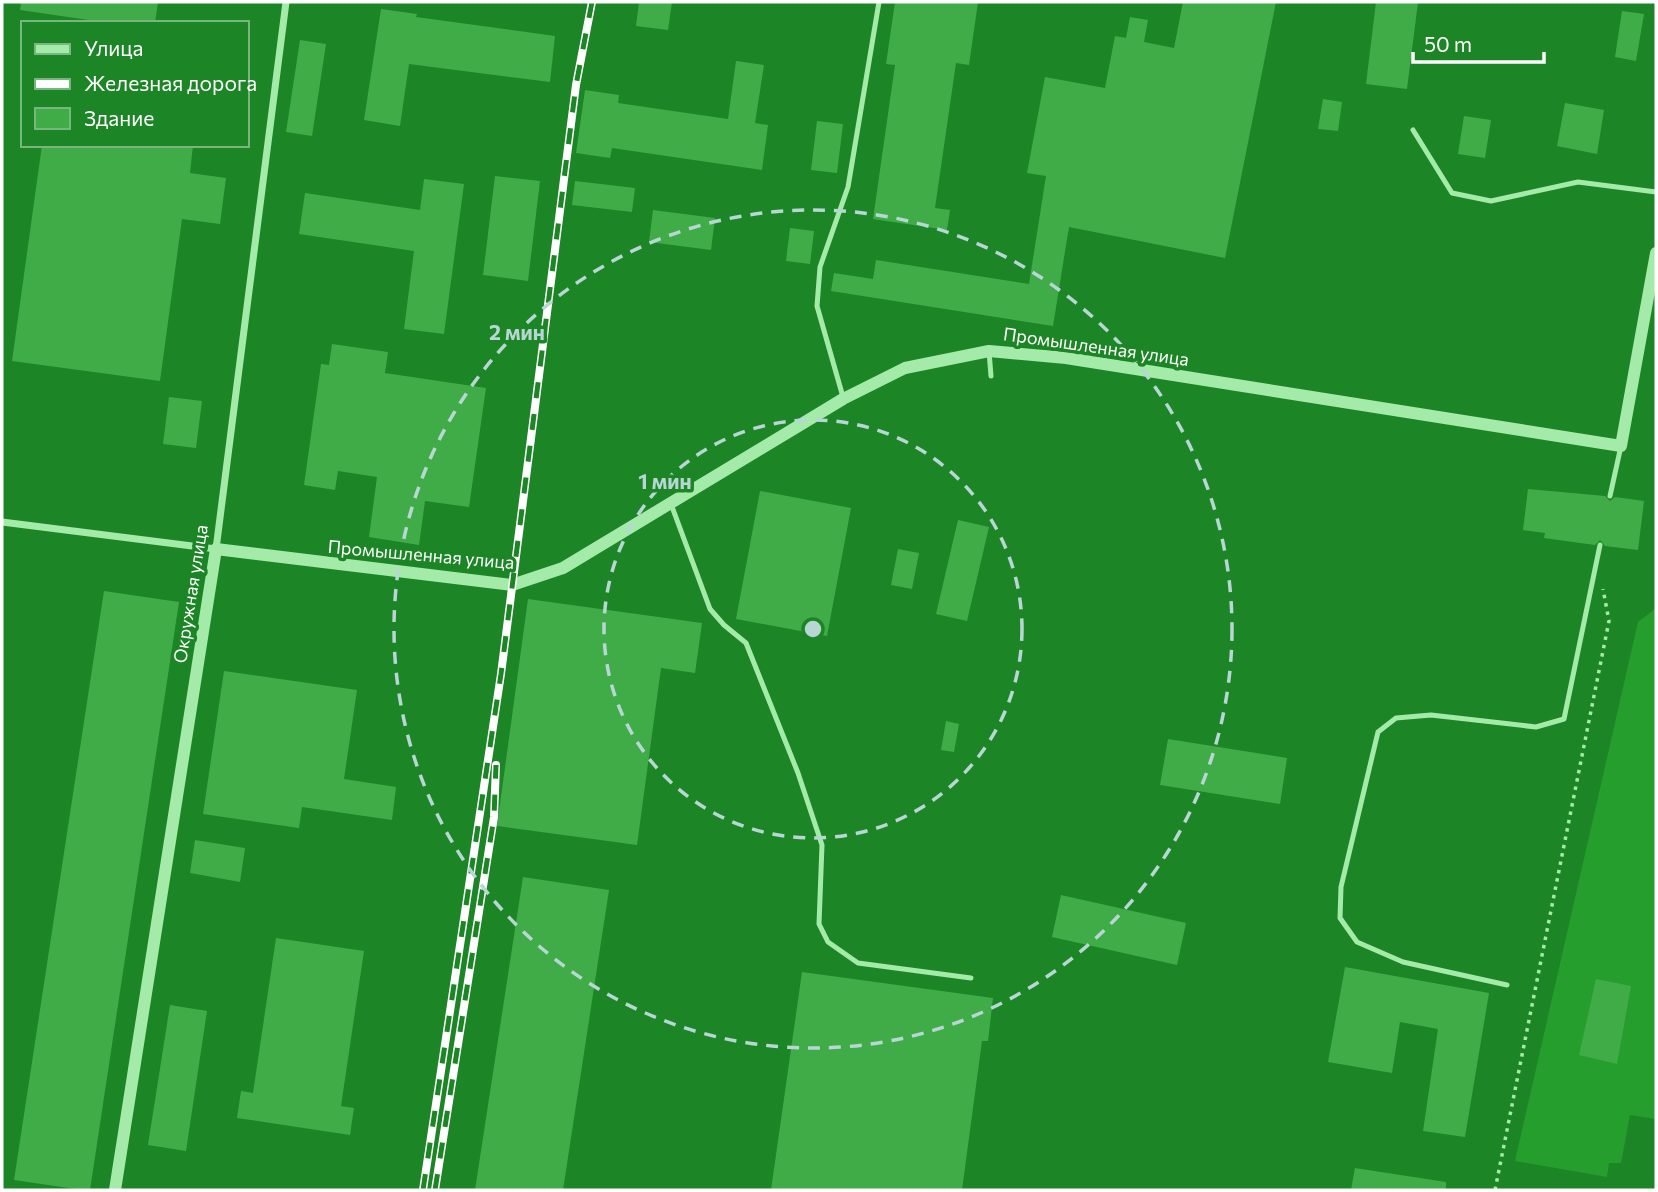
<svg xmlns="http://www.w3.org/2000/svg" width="1658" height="1192" font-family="Commissioner,sans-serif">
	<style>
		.garden { fill: #259e2e }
		.building { fill: #40ac48 }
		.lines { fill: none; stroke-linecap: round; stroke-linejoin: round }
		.path { stroke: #a4eba9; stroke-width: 3.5; stroke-dasharray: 3.5 5; stroke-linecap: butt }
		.service { stroke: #a4eba9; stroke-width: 5 }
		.minor { stroke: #a4eba9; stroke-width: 7 }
		.tertiary { stroke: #a4eba9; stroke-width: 12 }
		.rail-casing { stroke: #fff; stroke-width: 8 }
		.rail { stroke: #1c8525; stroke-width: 5; stroke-dasharray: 16; stroke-linecap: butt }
		.ring { fill: none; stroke: #b7d6d4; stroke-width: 3.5; stroke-dasharray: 12 9 }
		.labels { text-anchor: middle; stroke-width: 7; stroke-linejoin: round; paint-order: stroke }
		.street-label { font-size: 18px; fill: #fff; stroke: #1c8525 }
		.centre { fill: #b7d6d4; stroke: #1c8525; stroke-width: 3.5 }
		.ring-label { font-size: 21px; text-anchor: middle; font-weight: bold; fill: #b7d6d4; stroke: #1c8525; stroke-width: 7; stroke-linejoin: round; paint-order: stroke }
	</style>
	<rect width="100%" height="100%" fill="#1c8525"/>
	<polygon class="garden" points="1656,608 1656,1119 1630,1115 1621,1163 1609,1163 1607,1177 1515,1161 1638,622"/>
	<g class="building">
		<polygon points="21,2 158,2 155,23 109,23 20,10"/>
		<polygon points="639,2 672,2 668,30 636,26"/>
		<polygon points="895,2 978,2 969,65 956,63 935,208 950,210 947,230 873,219 895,65 886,64"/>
		<polygon points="1183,2 1276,2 1225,258 1069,227 1053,326 831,291 834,273 873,279 876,260 1029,284 1046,176 1027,173 1045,77 1105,88 1115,36 1126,38 1130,17 1148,20 1144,42 1174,48"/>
		<polygon points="1376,2 1418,2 1407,89 1366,84"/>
		<polygon points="381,9 417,14 416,17 555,36 550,82 409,64 400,126 364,120"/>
		<polygon points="1622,11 1644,14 1636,61 1615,57"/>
		<polygon points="300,40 326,44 312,136 286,132"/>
		<polygon points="736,61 764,65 755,123 768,125 762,170 612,148 610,158 576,153 585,90 619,95 618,103 728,119"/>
		<polygon points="1323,99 1342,102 1338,131 1318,129"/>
		<polygon points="1565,103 1604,110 1597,154 1557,146"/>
		<polygon points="1464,116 1491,120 1485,158 1458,154"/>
		<polygon points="817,121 843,124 837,173 811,170"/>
		<polygon points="42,145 193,145 190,173 226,178 220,224 182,219 160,381 12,361"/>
		<polygon points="495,176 540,181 528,281 483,275"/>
		<polygon points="424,179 464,184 444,334 404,329 414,251 299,234 305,193 420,210"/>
		<polygon points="575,181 635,188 632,212 572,205"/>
		<polygon points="653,210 715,218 711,250 649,242"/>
		<polygon points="790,228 814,231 810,264 786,261"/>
		<polygon points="332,344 388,352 385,373 486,388 469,507 425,501 419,545 369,537 377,477 338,471 335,490 304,485 321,364 329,365"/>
		<polygon points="169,397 202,401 196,448 163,444"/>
		<polygon points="1528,489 1605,496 1610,501 1615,497 1644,501 1638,550 1605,546 1600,540 1595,545 1544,538 1545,533 1523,530"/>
		<polygon points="760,491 851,508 827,636 736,619"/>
		<polygon points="958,520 989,527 967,621 936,614"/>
		<polygon points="898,549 919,553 912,589 891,585"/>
		<polygon points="104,591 179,602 90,1190 82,1190 14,1180"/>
		<polygon points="528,599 702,623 695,673 661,668 637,845 497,826"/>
		<polygon points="224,671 357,690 344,779 396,787 392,820 302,807 299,828 203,814"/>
		<polygon points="946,721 959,724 954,752 941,750"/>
		<polygon points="1168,739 1287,758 1280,804 1160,785"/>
		<polygon points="195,840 245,848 240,882 190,873"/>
		<polygon points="523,877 609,890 563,1190 475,1190"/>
		<polygon points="1061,895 1186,923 1177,965 1052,937"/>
		<polygon points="276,938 364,951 341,1106 354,1108 350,1135 237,1118 241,1091 253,1093"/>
		<polygon points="1345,967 1489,993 1465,1137 1423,1131 1438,1029 1400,1022 1392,1073 1328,1062"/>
		<polygon points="802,972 993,998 988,1041 982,1041 962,1190 771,1190"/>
		<polygon points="1596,979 1631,986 1617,1064 1579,1055"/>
		<polygon points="170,1005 207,1011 186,1151 148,1145"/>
		<polygon points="1355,1168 1446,1182 1446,1190 1351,1190"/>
	</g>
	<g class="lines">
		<polyline class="path" points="1495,1190 1609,621 1603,589"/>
		<g class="service">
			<polyline points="1413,130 1452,193 1491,201 1578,182 1656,192"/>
			<polyline points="989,351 991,376"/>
			<polyline points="843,397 817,306 820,267 848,187 879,2"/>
			<polyline points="1610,496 1621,446"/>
			<polyline points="671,504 710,609 724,625 746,643 798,773 822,845 819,924 828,942 858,963 971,978"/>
			<polyline points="1507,985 1403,962 1357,942 1340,918 1341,887 1378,732 1396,718 1431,715 1536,727 1564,719 1600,545"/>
		</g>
		<polyline class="minor" points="2,522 216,549 286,2"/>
		<polyline class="tertiary" points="115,1190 216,549 512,585 563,568 843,399 905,368 989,351 1066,358 1621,446 1656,253"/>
		<g class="rail-casing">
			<g id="rail">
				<polyline points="423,1190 501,674 576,85 592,2"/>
				<polyline points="435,1190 494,817 496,765"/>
			</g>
		</g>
		<use href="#rail" class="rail"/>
	</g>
	<g class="ring">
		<circle cx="813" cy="629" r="209"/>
		<circle cx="813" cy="629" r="419"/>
	</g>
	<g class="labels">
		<g class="street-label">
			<text transform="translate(1096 347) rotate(8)" y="6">Промышленная улица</text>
			<text transform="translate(421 555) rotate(5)" y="6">Промышленная улица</text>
			<text transform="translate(191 594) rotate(-81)" y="6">Окружная улица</text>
		</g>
	</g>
	<circle cx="813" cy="629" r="10" class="centre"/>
	<g class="ring-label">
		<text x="517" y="340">2 мин</text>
		<text x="665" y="489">1 мин</text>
	</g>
	<rect width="1658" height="1192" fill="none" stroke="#ffffff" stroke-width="7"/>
	<rect x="21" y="21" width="228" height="126" fill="#1c8525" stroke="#77b67c" stroke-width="2"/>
	<rect x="35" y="44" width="35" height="10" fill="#a4eba9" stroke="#77b67c" stroke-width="2"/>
	<text x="84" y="56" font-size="21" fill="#ffffff">Улица</text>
	<rect x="35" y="79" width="35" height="10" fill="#ffffff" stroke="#77b67c" stroke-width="2"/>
	<text x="84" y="91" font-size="21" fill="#ffffff">Железная дорога</text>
	<rect x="35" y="108" width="35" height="21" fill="#40ac48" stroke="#77b67c" stroke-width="2"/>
	<text x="84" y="126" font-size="21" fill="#ffffff">Здание</text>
	<path d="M1413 52v10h131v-10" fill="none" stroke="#ffffff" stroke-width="3.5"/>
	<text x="1424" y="52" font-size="21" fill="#ffffff" stroke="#1c8525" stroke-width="5" paint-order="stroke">50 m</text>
</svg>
